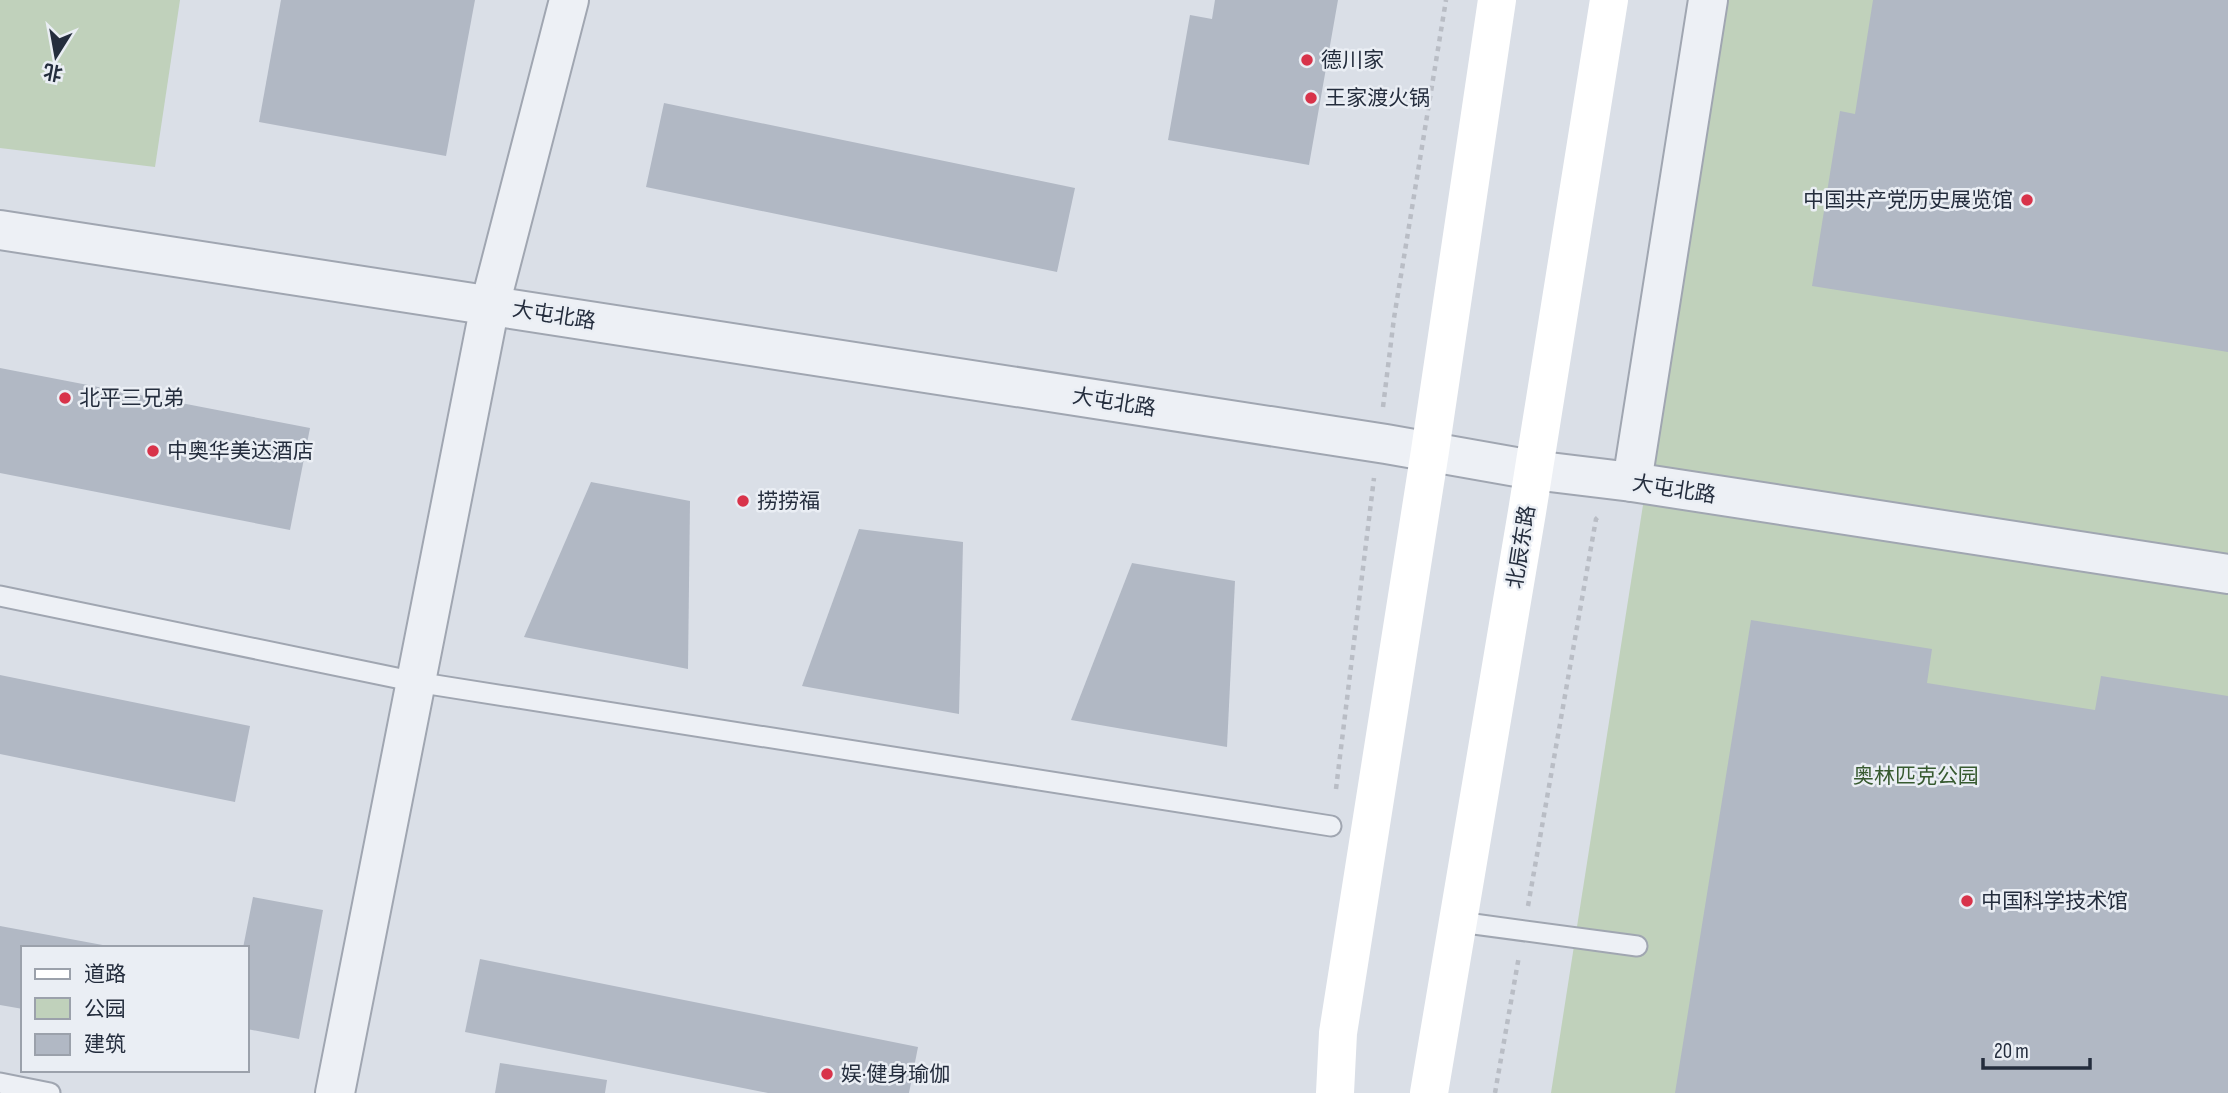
<svg xmlns="http://www.w3.org/2000/svg" width="2228" height="1093" font-family="'Sofia Sans Condensed','Noto Sans SC',sans-serif">
	<style>
		.green { fill: #c0d1bb }
		.building { fill: #b1b8c4 }
		.lines { fill: none; stroke-linecap: round; stroke-linejoin: round }
		.service-casing { stroke: #a0a6b1; stroke-width: 23 }
		.minor-casing { stroke: #a0a6b1; stroke-width: 42 }
		.tertiary-casing { stroke: #a0a6b1; stroke-width: 42 }
		.path { stroke: #b9bdc5; stroke-width: 4.5; stroke-dasharray: 5 5; stroke-linecap: butt }
		.service { stroke: #edf0f5; stroke-width: 19 }
		.minor { stroke: #edf0f5; stroke-width: 38 }
		.tertiary { stroke: #edf0f5; stroke-width: 38 }
		.secondary { stroke: #fff; stroke-width: 38 }
		.poi-dot { fill: #d8334a; stroke: #eaeef4; stroke-width: 2.5 }
		.labels { text-anchor: middle; stroke-width: 5; stroke-linejoin: round; paint-order: stroke }
		.poi-label { font-size: 21px; fill: #242d3d; stroke: #eaeef4; text-anchor: start }
		.street-label { font-size: 21px; fill: #242d3d; stroke: #eaeef4 }
		.park-label { font-size: 21px; fill: #375a30; stroke: #eaeef4 }
	</style>
	<rect width="100%" height="100%" fill="#dadfe7"/>
	<g class="green">
		<polygon points="0,0 180,0 155,167 0,148"/>
		<polygon points="1722,0 2228,0 2228,1093 1551,1093"/>
	</g>
	<g class="building">
		<polygon points="281,0 475,0 446,156 259,122"/>
		<polygon points="1215,0 1338,0 1309,165 1168,140 1190,15 1212,19"/>
		<polygon points="1873,0 2228,0 2228,352 1812,286 1840,111 1855,114"/>
		<polygon points="664,103 1075,188 1057,272 646,187"/>
		<polygon points="0,368 310,428 290,530 0,473"/>
		<polygon points="591,482 690,501 688,669 524,637"/>
		<polygon points="859,529 963,542 959,714 802,686"/>
		<polygon points="1132,563 1235,581 1227,747 1071,720"/>
		<polygon points="1751,620 1932,649 1927,683 2095,710 2101,676 2228,696 2228,1093 1675,1093"/>
		<polygon points="0,675 250,726 235,802 0,754"/>
		<polygon points="253,897 323,910 299,1039 247,1029 247,948 243,948"/>
		<polygon points="0,926 108,946 108,948 23,948 23,1009 0,1005"/>
		<polygon points="480,959 918,1047 909,1093 768,1093 465,1032"/>
		<polygon points="500,1063 607,1080 605,1093 495,1093"/>
	</g>
	<g class="lines">
		<g class="service-casing">
			<g id="service">
				<polyline points="0,596 416,682 1331,826"/>
				<polyline points="1459,922 1637,946"/>
				<polyline points="0,1083 50,1093"/>
			</g>
		</g>
		<g class="minor-casing">
			<g id="minor">
				<polyline points="1632,482 1708,0"/>
				<polyline points="335,1093 490,305 569,0"/>
			</g>
		</g>
		<g class="tertiary-casing">
			<polyline id="tertiary" points="0,230 1386,444 1533,470 1632,482 2228,574"/>
		</g>
		<g class="path">
			<polyline points="1383,407 1394,318 1446,0"/>
			<polyline points="1336,789 1374,478"/>
			<polyline points="1528,906 1596,519 1599,516"/>
			<polyline points="1495,1093 1519,956"/>
		</g>
		<use href="#service" class="service"/>
		<use href="#minor" class="minor"/>
		<use href="#tertiary" class="tertiary"/>
		<g class="secondary">
			<polyline points="1335,1093 1338,1033 1430,451 1497,0"/>
			<polyline points="1429,1093 1527,512 1609,0"/>
		</g>
	</g>
	<g class="poi-dot">
		<circle cx="1307" cy="60" r="7"/>
		<circle cx="1311" cy="98" r="7"/>
		<circle cx="2027" cy="200" r="7"/>
		<circle cx="65" cy="398" r="7"/>
		<circle cx="153" cy="451" r="7"/>
		<circle cx="743" cy="501" r="7"/>
		<circle cx="1967" cy="901" r="7"/>
		<circle cx="827" cy="1074" r="7"/>
	</g>
	<g class="labels">
		<g class="poi-label">
			<text x="1321" y="67">德川家</text>
			<text x="1325" y="105">王家渡火锅</text>
			<text x="2013" y="207" text-anchor="end">中国共产党历史展览馆</text>
			<text x="79" y="405">北平三兄弟</text>
			<text x="167" y="458">中奥华美达酒店</text>
			<text x="757" y="508">捞捞福</text>
			<text x="1981" y="908">中国科学技术馆</text>
			<text x="841" y="1081">娱·健身瑜伽</text>
		</g>
		<g class="street-label">
			<text transform="translate(554 315) rotate(9)" y="7">大屯北路</text>
			<text transform="translate(1114 402) rotate(9)" y="7">大屯北路</text>
			<text transform="translate(1674 489) rotate(9)" y="7">大屯北路</text>
			<text transform="translate(1521 547) rotate(-81)" y="7">北辰东路</text>
		</g>
		<g class="park-label">
			<text x="1916" y="783">奥林匹克公园</text>
		</g>
	</g>
	<rect x="21" y="946" width="228" height="126" fill="#eaeef4" stroke="#9ba1ab" stroke-width="2"/>
	<rect x="35" y="969" width="35" height="10" fill="#ffffff" stroke="#9ba1ab" stroke-width="2"/>
	<text x="84" y="981" font-size="21" fill="#242d3d">道路</text>
	<rect x="35" y="998" width="35" height="21" fill="#c0d1bb" stroke="#9ba1ab" stroke-width="2"/>
	<text x="84" y="1016" font-size="21" fill="#242d3d">公园</text>
	<rect x="35" y="1034" width="35" height="21" fill="#b1b8c4" stroke="#9ba1ab" stroke-width="2"/>
	<text x="84" y="1051" font-size="21" fill="#242d3d">建筑</text>
	<g transform="translate(56 56) rotate(191)" stroke="#eaeef4" stroke-width="5" paint-order="stroke">
	<path d="M0-5L12 26L0 18L-12 26Z" fill="#242d3d"/>
	<text y="-10" font-size="19" font-weight="bold" text-anchor="middle" fill="#242d3d">北</text>
	</g>
	<path d="M1983 1058v10h107v-10" fill="none" stroke="#242d3d" stroke-width="3.5"/>
	<text x="1994" y="1058" font-size="21" fill="#242d3d" stroke="#eaeef4" stroke-width="5" paint-order="stroke">20 m</text>
</svg>
